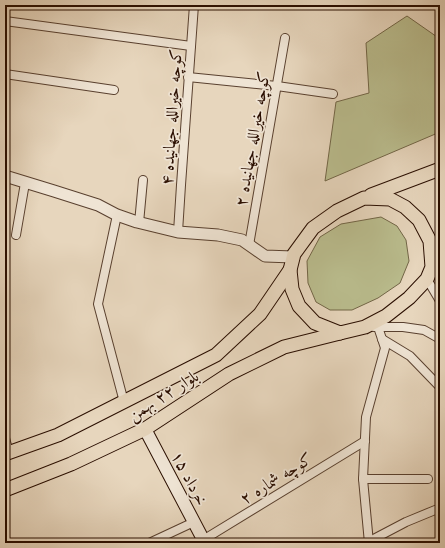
<svg xmlns="http://www.w3.org/2000/svg" width="445" height="548" font-family="Cardo,Amiri,serif">
	<style>
		.green { fill: #babd8e; stroke: #726647 }
		.lines { fill: none; stroke-linecap: round; stroke-linejoin: round }
		.minor-casing { stroke: #59402f; stroke-width: 10 }
		.tertiary-casing { stroke: #59402f; stroke-width: 13 }
		.secondary-casing { stroke: #2a0e00; stroke-width: 14 }
		.primary-casing { stroke: #2a0e00; stroke-width: 15 }
		.minor { stroke: #efe4d4; stroke-width: 8 }
		.tertiary { stroke: #efe4d4; stroke-width: 11 }
		.secondary { stroke: #efe4d4; stroke-width: 12 }
		.primary { stroke: #e7d6bd; stroke-width: 13 }
		.labels { text-anchor: middle; stroke-width: 3.5; stroke-linejoin: round; paint-order: stroke }
		.street-label { font-size: 17px; fill: #2a0e00; stroke: #efe4d4 }
	</style>
	<rect width="100%" height="100%" fill="#e7d6bd"/>
	<filter id="stains"><feTurbulence type="fractalNoise" baseFrequency=".005" numOctaves="4"/><feColorMatrix values="0 0 0 0 .2 0 0 0 0 .09 0 0 0 0 .02 0 0 0 .5 -.17"/></filter>
	<radialGradient id="worn" r=".72"><stop offset=".6" stop-color="#630" stop-opacity="0"/><stop offset="1" stop-color="#630" stop-opacity=".3"/></radialGradient>
	<g class="green">
		<polygon points="407,16 440,39 440,132 325,181 336,102 369,93 366,43"/>
		<polygon points="381,217 397,226 406,240 409,261 400,283 378,298 352,310 330,310 316,302 308,283 307,261 320,237 341,224"/>
	</g>
	<g class="lines">
		<g class="minor-casing">
			<g id="minor">
				<polyline points="5,21 191,46"/>
				<polyline points="5,74 114,90"/>
				<polyline points="188,77 277,86 333,94"/>
				<polyline points="117,215 98,304 124,402"/>
				<polyline points="139,223 143,180"/>
				<polyline points="178,232 181,185 194,5"/>
				<polyline points="16,235 25,183"/>
				<polyline points="249,245 285,38"/>
				<polyline points="427,279 440,301"/>
				<polyline points="374,327 403,327 424,330 440,339"/>
				<polyline points="382,339 410,356 440,387"/>
				<polyline points="5,438 9,453"/>
				<polyline points="363,479 428,479"/>
				<polyline points="203,540 365,441"/>
				<polyline points="149,543 194,522"/>
				<polyline points="366,543 406,522 440,508"/>
				<polyline points="369,543 363,479 366,417 385,348 378,327"/>
			</g>
		</g>
		<g class="tertiary-casing">
			<polyline id="tertiary" points="5,176 54,191 98,205 117,215 137,222 178,232 218,235 242,240 265,256 293,257"/>
		</g>
		<g class="secondary-casing">
			<polyline id="secondary" points="145,429 205,543"/>
		</g>
		<g class="primary-casing">
			<g id="primary">
				<polyline points="371,195 440,169"/>
				<polygon points="364,198 390,199 405,207 419,220 430,241 432,267 427,279 409,298 386,316 365,327 340,333 315,323 299,306 292,289 290,270 294,254 313,228 337,211"/>
				<polyline points="5,454 58,435 216,355 260,314 290,270"/>
				<polyline points="5,490 71,464 145,429 229,374 284,347 340,333"/>
			</g>
		</g>
		<use href="#minor" class="minor"/>
		<use href="#tertiary" class="tertiary"/>
		<use href="#secondary" class="secondary"/>
		<use href="#primary" class="primary"/>
	</g>
	<g class="labels">
		<g class="street-label">
			<text transform="translate(171 117) rotate(-86)" y="6">کوچه خیرالله جهانیده ۴</text>
			<text transform="translate(252 139) rotate(-80)" y="6">کوچه خیرالله جهانیده ۲</text>
			<text transform="translate(163 395) rotate(-32)" y="6">بلوار ۲۲ بهمن</text>
			<text transform="translate(190 478) rotate(62)" y="6">۱۵ خرداد</text>
			<text transform="translate(276 478) rotate(-32)" y="6">کوچه شماره ۲</text>
		</g>
	</g>
	<rect width="445" height="548" fill="none" stroke="#e7d6bd" stroke-width="20"/>
	<rect x="6" y="6" width="433" height="536" fill="none" stroke="#2a0e00" stroke-width="2"/>
	<rect x="10" y="10" width="425" height="528" fill="none" stroke="#2a0e00"/>
	<rect width="100%" height="100%" filter="url(#stains)"/>
	<rect width="100%" height="100%" fill="url(#worn)"/>
</svg>
